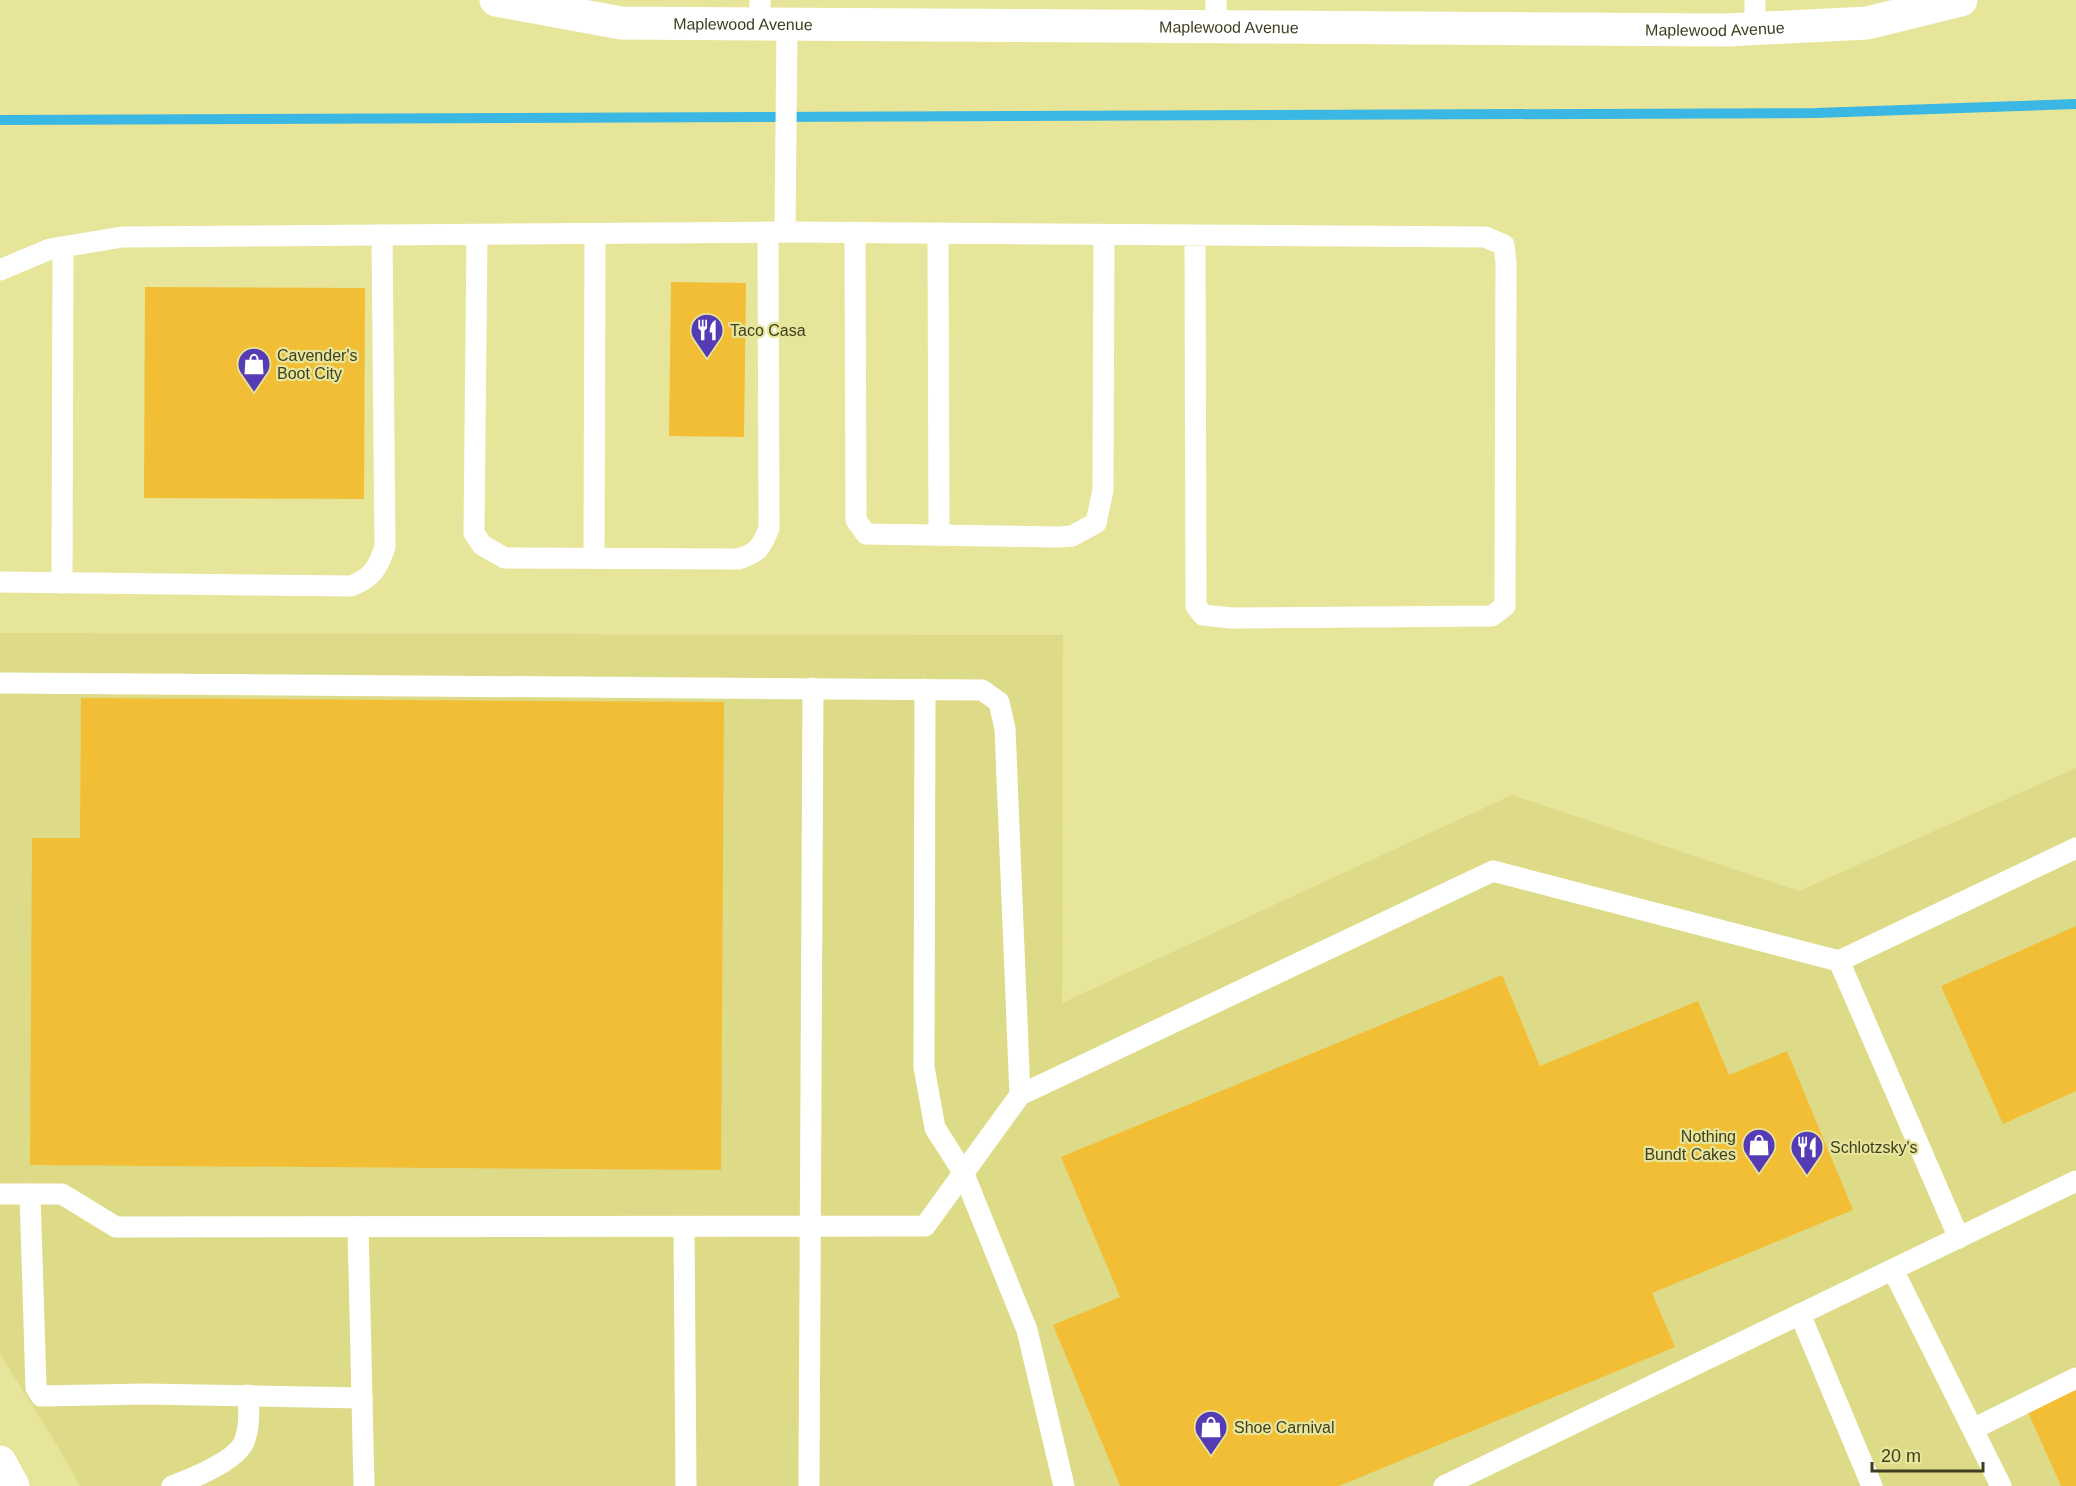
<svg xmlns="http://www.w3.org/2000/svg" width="2076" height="1486" font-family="Helvetica,sans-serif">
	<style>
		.built { fill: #dedb88 }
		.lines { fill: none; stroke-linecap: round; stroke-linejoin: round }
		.stream { stroke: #3ab7e3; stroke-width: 10 }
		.building { fill: #f2be35 }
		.service { stroke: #fff; stroke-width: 21 }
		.tertiary { stroke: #fff; stroke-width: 33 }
		.labels { text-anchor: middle; stroke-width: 4.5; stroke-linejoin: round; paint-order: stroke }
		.street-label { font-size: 16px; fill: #3f3e20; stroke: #e7e59a }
		.poi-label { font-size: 16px; fill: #3f3e20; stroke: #e7e59a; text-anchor: start }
	</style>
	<rect width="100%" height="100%" fill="#e7e59a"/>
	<polygon class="built" points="0,633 1063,635 1062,1003 1512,795 1799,891 2076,768 2076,1486 80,1486 57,1445 0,1354"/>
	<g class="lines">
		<polyline class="stream" points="0,120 1816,113 2076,104"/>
	</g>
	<g class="building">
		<polygon points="671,282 746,283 744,437 669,436"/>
		<polygon points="145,287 365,288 364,499 144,498"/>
		<polygon points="81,698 724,702 721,1170 30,1165 32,838 80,838"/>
		<polygon points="2076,926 2076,1091 2003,1124 1941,986"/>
		<polygon points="1502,975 1540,1066 1698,1001 1729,1075 1787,1051 1853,1210 1652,1293 1675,1347 1339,1486 1120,1486 1053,1325 1120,1297 1061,1157"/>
		<polygon points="2076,1388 2076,1486 2061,1486 2027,1410"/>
	</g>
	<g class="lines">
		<g class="service">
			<polyline points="760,0 760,24"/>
			<polyline points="1755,0 1755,29"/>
			<polyline points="1216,27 1216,0"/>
			<polyline points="785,232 787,24"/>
			<polyline points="855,232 856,520 866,534 1058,537 1072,536 1096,523 1103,490 1104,235"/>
			<polyline points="938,233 939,535"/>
			<path d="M477 235 474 533 482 545 505 558 738 559C758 554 762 546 769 528L768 232"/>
			<polyline points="0,270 50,249 122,237 785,232 1485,237 1504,245 1506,263 1505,606 1492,616 1231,618 1203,615 1196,606 1195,235"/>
			<polyline points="594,558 595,234"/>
			<path d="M0 582 351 586C372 578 378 568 385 547L382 235"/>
			<polyline points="62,583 63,247"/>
			<polyline points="0,683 982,690 999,702 1005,729 1020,1095"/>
			<polyline points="925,689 924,1067 935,1128 963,1172 1027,1330 1064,1486"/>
			<polyline points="1839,961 1959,1238"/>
			<polyline points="0,1194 62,1194 116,1227 925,1226 1020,1095 1493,871 1839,961 2076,848"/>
			<polyline points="30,1194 36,1388 41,1396 146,1394 362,1398"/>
			<polyline points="358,1227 364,1486"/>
			<polyline points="684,1227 686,1486"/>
			<polyline points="1893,1270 2001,1486"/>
			<polyline points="1800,1314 1872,1486"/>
			<polyline points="1973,1429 2076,1378"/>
			<path d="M172 1486C191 1479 236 1461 244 1442 250 1427 249 1411 248 1395"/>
			<polyline points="809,1486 813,688"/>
			<polyline points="1444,1486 2076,1181"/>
		</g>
		<g class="tertiary">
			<path id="s1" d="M496 0 621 23 1727 30 1867 23 1961 0"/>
			<polyline points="0,1462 13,1486"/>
		</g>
	</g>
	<defs>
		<g id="restaurant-pin" transform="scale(1.725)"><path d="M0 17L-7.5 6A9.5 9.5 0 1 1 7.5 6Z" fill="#553cb4" stroke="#e7e59a"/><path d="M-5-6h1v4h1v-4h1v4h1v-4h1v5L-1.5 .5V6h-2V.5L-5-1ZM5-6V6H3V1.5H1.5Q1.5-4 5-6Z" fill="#fff"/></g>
		<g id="shop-pin" transform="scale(1.725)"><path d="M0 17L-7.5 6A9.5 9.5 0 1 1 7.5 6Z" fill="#553cb4" stroke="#e7e59a"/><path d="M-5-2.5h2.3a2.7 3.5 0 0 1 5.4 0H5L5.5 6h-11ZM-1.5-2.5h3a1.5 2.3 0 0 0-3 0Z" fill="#fff"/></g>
	</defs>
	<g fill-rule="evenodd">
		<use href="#restaurant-pin" x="707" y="330"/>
		<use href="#shop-pin" x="254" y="364"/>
		<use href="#shop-pin" x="1759" y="1145"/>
		<use href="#restaurant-pin" x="1807" y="1147"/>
		<use href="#shop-pin" x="1211" y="1427"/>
	</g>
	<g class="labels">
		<g class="street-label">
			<text dy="6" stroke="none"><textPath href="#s1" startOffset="249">Maplewood Avenue</textPath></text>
			<text dy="6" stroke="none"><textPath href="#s1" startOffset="735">Maplewood Avenue</textPath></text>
			<text dy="6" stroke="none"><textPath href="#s1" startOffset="1221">Maplewood Avenue</textPath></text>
		</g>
		<g class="poi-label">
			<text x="730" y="336">Taco Casa</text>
			<text x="277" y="361">Cavender's<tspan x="277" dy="18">Boot City</tspan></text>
			<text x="1736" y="1142" text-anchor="end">Nothing<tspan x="1736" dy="18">Bundt Cakes</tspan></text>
			<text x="1830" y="1153">Schlotzsky's</text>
			<text x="1234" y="1433">Shoe Carnival</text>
		</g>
	</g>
	<path d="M1872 1462v9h111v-9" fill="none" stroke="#3f3e20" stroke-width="3"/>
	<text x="1881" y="1462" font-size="18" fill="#3f3e20" stroke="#e7e59a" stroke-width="4.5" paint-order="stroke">20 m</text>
</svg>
